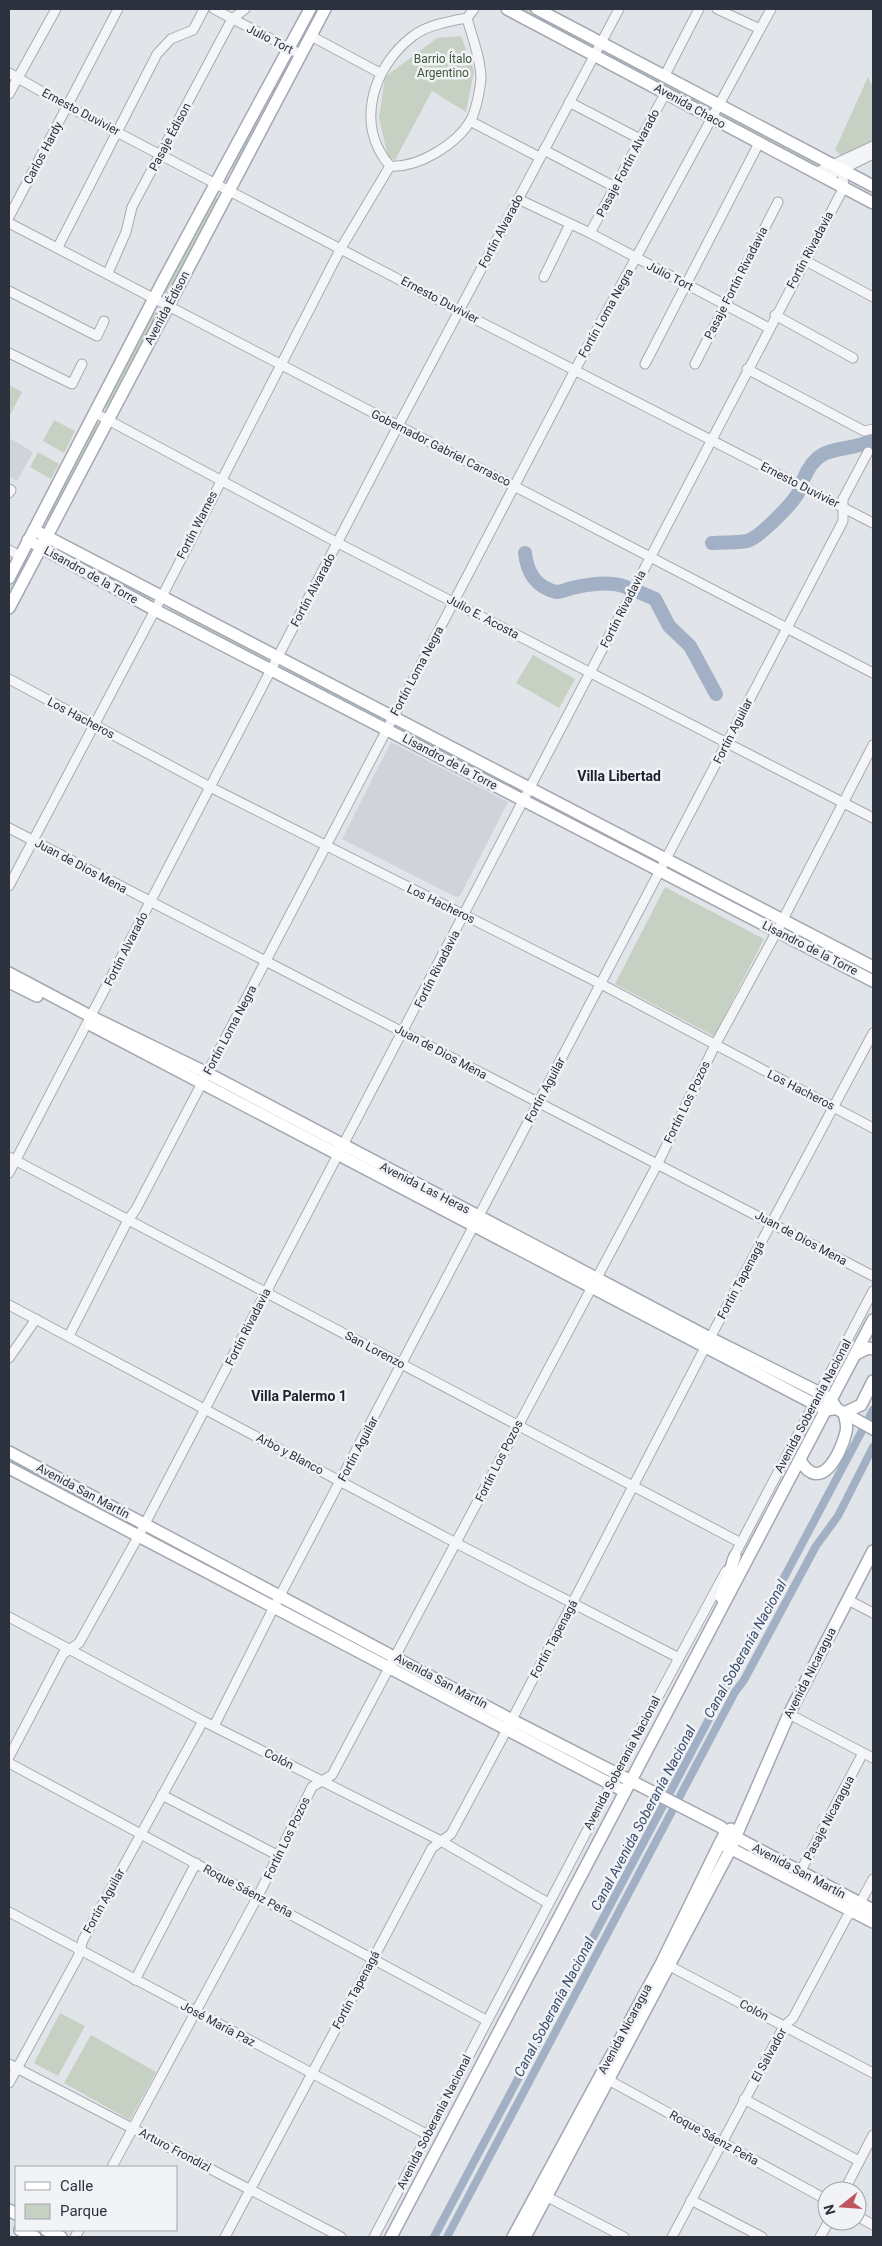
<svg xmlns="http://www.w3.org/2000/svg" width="882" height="2246" font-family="Roboto,sans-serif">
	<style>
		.built { fill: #d0d3da }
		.green { fill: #c6d1c3 }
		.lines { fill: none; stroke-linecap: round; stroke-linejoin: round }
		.canal { stroke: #a1b0c4; stroke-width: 8 }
		.river { stroke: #a1b0c4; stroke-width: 14 }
		.minor-casing { stroke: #a7abb2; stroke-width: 11 }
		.major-casing { stroke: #a2a8b3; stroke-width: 14 }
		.minor { stroke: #f4f5f7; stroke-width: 9 }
		.major { stroke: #fff; stroke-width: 11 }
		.labels { text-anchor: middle; stroke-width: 5; stroke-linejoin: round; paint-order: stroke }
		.street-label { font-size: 12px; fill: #2c313e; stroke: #f1f3f6 }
		.park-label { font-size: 12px; fill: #3e583a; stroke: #f1f3f6 }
		.neighbourhood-label { font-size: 14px; font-weight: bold; fill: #1e222f; stroke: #f1f3f6 }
		.water-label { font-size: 14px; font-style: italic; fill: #3a4e6d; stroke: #f1f3f6 }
	</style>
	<rect width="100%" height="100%" fill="#e1e4e8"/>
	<g class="built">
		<polygon points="9,438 33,452 17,481 9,476"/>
		<polygon points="391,742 508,802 460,896 456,897 342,839"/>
	</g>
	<g class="green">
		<polygon points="517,9 531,9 591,41 588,47"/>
		<polygon points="461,36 474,71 466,112 432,91 395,160 388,157 379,118 385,77 437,38"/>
		<polygon points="609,51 703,101 700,107 605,57"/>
		<polygon points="286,61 291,63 235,170 230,167"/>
		<polygon points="868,77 873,87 873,140 841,156 835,150"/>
		<polygon points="724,111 818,162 815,168 721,118"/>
		<polygon points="214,197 219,200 168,295 163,292"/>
		<polygon points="154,311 159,314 108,409 103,406"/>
		<polygon points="9,385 22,392 9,417"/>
		<polygon points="54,420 75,431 64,453 43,441"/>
		<polygon points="95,422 100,424 50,521 45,519"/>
		<polygon points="38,452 59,464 51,479 30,467"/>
		<polygon points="56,547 152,597 149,601 54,551"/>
		<polygon points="27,555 32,558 9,601 9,590"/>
		<polygon points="171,605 267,656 265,661 169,610"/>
		<polygon points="533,655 575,679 559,708 516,683"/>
		<polygon points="287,666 383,714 380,719 285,671"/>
		<polygon points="404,726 516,786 514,790 402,730"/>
		<polygon points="539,798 651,858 650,861 538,801"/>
		<polygon points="676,868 770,917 768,921 674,872"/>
		<polygon points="665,887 764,939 714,1036 615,984"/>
		<polygon points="793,929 873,971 873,976 791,933"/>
		<polygon points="9,1458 132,1523 130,1527 9,1463"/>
		<polygon points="150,1532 266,1594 264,1598 148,1536"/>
		<polygon points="60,2013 85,2026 58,2076 34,2063"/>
		<polygon points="91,2035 156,2072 130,2120 64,2083"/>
	</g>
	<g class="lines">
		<g class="canal">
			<polyline points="434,2237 873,1410"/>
			<polyline points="447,2237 735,1692 744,1680 816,1546 838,1516 873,1447"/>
		</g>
		<g class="river">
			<path d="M804 478C820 440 844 455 873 440"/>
			<path d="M712 543C723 542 736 543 747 541 759 538 796 501 800 489"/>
			<path d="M525 553C527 572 536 588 557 592 562 592 568 589 572 588 588 584 611 581 626 587"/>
			<polyline points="639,592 655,599 669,626 690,646 716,694"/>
		</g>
		<g class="minor-casing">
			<g id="minor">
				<polyline points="214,9 300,54"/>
				<polyline points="717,9 760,29"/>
				<path d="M467 18C472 37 481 59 481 79 480 90 476 110 471 120 456 145 418 168 390 166 354 125 373 66 413 36 427 25 450 21 467 18L474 9"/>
				<polyline points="311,36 380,73"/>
				<polyline points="9,73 67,106 459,311 873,523"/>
				<polyline points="665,75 699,9"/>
				<polyline points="9,94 56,9"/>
				<polyline points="569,102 640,139"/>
				<polyline points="470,121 539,157"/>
				<polyline points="544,150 615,187"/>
				<polyline points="817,172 873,146"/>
				<polyline points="827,177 873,154"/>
				<polyline points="518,199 590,233 769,328"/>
				<polyline points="9,217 118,9"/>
				<polyline points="9,223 873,673"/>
				<polyline points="590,233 666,92"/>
				<polyline points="58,247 157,54 171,39 193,30 204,9"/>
				<polyline points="806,261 873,297"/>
				<polyline points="108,273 126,232 132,207 232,19 245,9"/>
				<polyline points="544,277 570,224"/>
				<polyline points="9,291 97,336 104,321"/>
				<polyline points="775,315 853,358"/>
				<polyline points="9,353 72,384 82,364"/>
				<polyline points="645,364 759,143"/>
				<polyline points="695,364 778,202"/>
				<polyline points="747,369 864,431 873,429"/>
				<polyline points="95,413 338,543 873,818"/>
				<polyline points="9,489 11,490 9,493"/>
				<polyline points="9,550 20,556"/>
				<polyline points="9,679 210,787 601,984 873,1128"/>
				<polyline points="9,828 873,1276"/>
				<polyline points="9,886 155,610 341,248 390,166"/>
				<polyline points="9,1157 741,1543"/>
				<polyline points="9,1173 398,426 619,9"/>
				<polyline points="9,1305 456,1543 679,1658"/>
				<polyline points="69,1336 128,1220 136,1209 575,370 771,9"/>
				<polyline points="9,1358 36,1319"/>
				<polyline points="732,1560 873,1291"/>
				<polyline points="848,1600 873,1613"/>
				<polyline points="9,1617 203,1721 441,1841 548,1903"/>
				<polyline points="789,1714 873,1758"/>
				<polyline points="214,1726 274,1607 843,521 843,499 868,452"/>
				<polyline points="9,1757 63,1654 79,1643 138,1537 844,187 842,169"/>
				<polyline points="9,1763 486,2020"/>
				<polyline points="617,1773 726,1571"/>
				<polyline points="162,1795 279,1856"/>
				<polyline points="798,1876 863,1753"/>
				<polyline points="9,1912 428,2135"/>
				<polyline points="664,1963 873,2073"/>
				<polyline points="135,1980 196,1863"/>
				<polyline points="9,2064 341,2237"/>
				<polyline points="603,2077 827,2200"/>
				<polyline points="9,2083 78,1957 83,1940 203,1721"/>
				<polyline points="744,2099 859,2161"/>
				<polyline points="112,2167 258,1896 312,1787 332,1775 657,1165 715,1045 777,931 873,745"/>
				<polyline points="844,2191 873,2135"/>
				<polyline points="542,2194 624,2237"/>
				<polyline points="691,2200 762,2237"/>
				<polyline points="857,2216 873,2225"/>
				<polyline points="75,2237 79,2230"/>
				<polyline points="225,2237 432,1848 451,1834 504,1735 710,1338 873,1033"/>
				<polyline points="374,2237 611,1785"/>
				<polyline points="672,2237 784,2026 793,2018 847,1917 860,1903 873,1879"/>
				<polyline points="820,2237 829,2221"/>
			</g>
		</g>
		<g class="major-casing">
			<g id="major">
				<polyline points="507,9 873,203"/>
				<polyline points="537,9 873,186"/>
				<polyline points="34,530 873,967"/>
				<polyline points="28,540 155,610 873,981"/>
				<polyline points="9,578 163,281 310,9"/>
				<polyline points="9,608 325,9"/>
				<polyline points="9,973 92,1017 207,1073 710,1338 820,1393 831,1400 837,1409 873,1429"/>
				<polyline points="9,982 37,996"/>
				<polyline points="91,1025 826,1410 833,1409"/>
				<polyline points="856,1354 868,1348 873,1349"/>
				<polyline points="9,1452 512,1720 721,1827 726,1832 873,1910"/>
				<path d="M800 1460C820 1495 841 1454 846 1432 848 1425 845 1419 844 1413L861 1405 873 1381"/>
				<polyline points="9,1468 624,1791"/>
				<polyline points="721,1597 735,1556"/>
				<polyline points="724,1845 873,1922"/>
				<polyline points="9,2210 16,2214"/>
				<polyline points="20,2230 35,2237"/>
				<polyline points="46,2230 61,2237"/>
				<polyline points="391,2237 873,1320"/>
				<polyline points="513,2237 662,1962 720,1843 726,1832 731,1829"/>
				<polyline points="525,2237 728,1854 789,1714 873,1551"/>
			</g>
		</g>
		<use href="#minor" class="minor"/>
		<use href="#major" class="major"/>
	</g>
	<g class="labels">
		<g class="street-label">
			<text transform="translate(270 39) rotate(27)" y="4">Julio Tort</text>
			<text transform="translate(690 106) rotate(29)" y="4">Avenida Chaco</text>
			<text transform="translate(81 112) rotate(28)" y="4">Ernesto Duvivier</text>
			<text transform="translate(170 137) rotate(-62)" y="4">Pasaje Édison</text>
			<text transform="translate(43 153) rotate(-62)" y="4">Carlos Hardy</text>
			<text transform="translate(628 163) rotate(-62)" y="4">Pasaje Fortín Alvarado</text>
			<text transform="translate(501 231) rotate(-62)" y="4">Fortín Alvarado</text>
			<text transform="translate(810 250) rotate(-62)" y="4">Fortín Rivadavia</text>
			<text transform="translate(670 276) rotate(27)" y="4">Julio Tort</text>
			<text transform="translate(736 283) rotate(-63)" y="4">Pasaje Fortín Rivadavia</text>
			<text transform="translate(440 300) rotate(28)" y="4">Ernesto Duvivier</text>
			<text transform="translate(167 308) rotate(-62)" y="4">Avenida Édison</text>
			<text transform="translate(606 313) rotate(-61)" y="4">Fortín Loma Negra</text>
			<text transform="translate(441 448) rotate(27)" y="4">Gobernador Gabriel Carrasco</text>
			<text transform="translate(800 485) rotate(27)" y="4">Ernesto Duvivier</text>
			<text transform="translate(197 525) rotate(-63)" y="4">Fortín Warnes</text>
			<text transform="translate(91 575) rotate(29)" y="4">Lisandro de la Torre</text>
			<text transform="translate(313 590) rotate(-62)" y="4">Fortín Alvarado</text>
			<text transform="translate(623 609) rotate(-63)" y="4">Fortín Rivadavia</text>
			<text transform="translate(483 617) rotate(28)" y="4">Julio E. Acosta</text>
			<text transform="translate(417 671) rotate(-62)" y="4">Fortín Loma Negra</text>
			<text transform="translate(81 718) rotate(28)" y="4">Los Hacheros</text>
			<text transform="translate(733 731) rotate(-63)" y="4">Fortín Aguilar</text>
			<text transform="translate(450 762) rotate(28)" y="4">Lisandro de la Torre</text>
			<text transform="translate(81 866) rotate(28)" y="4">Juan de Dios Mena</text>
			<text transform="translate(441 904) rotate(26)" y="4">Los Hacheros</text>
			<text transform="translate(810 948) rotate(27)" y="4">Lisandro de la Torre</text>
			<text transform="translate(126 949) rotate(-63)" y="4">Fortín Alvarado</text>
			<text transform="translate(437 969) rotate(-63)" y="4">Fortín Rivadavia</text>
			<text transform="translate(230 1030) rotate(-62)" y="4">Fortín Loma Negra</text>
			<text transform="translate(441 1052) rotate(28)" y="4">Juan de Dios Mena</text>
			<text transform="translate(545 1090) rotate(-62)" y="4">Fortín Aguilar</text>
			<text transform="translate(801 1090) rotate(27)" y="4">Los Hacheros</text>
			<text transform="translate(687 1102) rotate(-64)" y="4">Fortín Los Pozos</text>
			<text transform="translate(425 1188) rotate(27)" y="4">Avenida Las Heras</text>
			<text transform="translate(801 1238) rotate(28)" y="4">Juan de Dios Mena</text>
			<text transform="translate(741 1280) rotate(-62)" y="4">Fortín Tapenagá</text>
			<text transform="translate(248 1327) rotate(-63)" y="4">Fortín Rivadavia</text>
			<text transform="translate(375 1350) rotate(28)" y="4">San Lorenzo</text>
			<text transform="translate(813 1406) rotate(-62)" y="4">Avenida Soberanía Nacional</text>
			<text transform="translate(358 1449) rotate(-62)" y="4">Fortín Aguilar</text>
			<text transform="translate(290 1454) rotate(28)" y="4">Arbo y Blanco</text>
			<text transform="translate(499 1461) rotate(-63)" y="4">Fortín Los Pozos</text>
			<text transform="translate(83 1491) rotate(28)" y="4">Avenida San Martín</text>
			<text transform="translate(554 1639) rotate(-62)" y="4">Fortín Tapenagá</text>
			<text transform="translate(810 1673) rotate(-63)" y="4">Avenida Nicaragua</text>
			<text transform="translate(441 1681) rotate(28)" y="4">Avenida San Martín</text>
			<text transform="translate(279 1759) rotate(27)" y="4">Colón</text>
			<text transform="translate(622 1763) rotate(-62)" y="4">Avenida Soberanía Nacional</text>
			<text transform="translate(829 1818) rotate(-62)" y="4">Pasaje Nicaragua</text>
			<text transform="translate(287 1838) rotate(-64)" y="4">Fortín Los Pozos</text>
			<text transform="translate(799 1871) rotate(28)" y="4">Avenida San Martín</text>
			<text transform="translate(248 1891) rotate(28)" y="4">Roque Sáenz Peña</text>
			<text transform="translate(104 1901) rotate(-61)" y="4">Fortín Aguilar</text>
			<text transform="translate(356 1990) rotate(-62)" y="4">Fortín Tapenagá</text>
			<text transform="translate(754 2010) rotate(28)" y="4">Colón</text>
			<text transform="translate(218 2024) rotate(28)" y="4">José María Paz</text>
			<text transform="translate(625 2029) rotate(-62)" y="4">Avenida Nicaragua</text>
			<text transform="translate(769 2055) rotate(-61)" y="4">El Salvador</text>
			<text transform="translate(434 2122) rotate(-63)" y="4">Avenida Soberanía Nacional</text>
			<text transform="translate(714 2138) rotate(29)" y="4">Roque Sáenz Peña</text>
			<text transform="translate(175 2150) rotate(28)" y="4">Arturo Frondizi</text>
		</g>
		<g class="park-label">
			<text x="443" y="63">Barrio Ítalo<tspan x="443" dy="14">Argentino</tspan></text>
		</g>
		<g class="neighbourhood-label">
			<text x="619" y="781">Villa Libertad</text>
			<text x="299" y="1401">Villa Palermo 1</text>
		</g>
		<g class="water-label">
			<text transform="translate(745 1649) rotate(-61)" y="5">Canal Soberanía Nacional</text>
			<text transform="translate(643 1818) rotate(-62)" y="5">Canal Avenida Soberanía Nacional</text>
			<text transform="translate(554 2007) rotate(-62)" y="5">Canal Soberanía Nacional</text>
		</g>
	</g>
	<rect width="882" height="2246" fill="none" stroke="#2c313e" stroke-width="20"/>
	<rect x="15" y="2166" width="162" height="65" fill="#f1f3f6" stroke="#a2a5ac"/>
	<rect x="25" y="2182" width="25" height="8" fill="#ffffff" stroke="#a2a5ac"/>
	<text x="60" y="2191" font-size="15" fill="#2c313e">Calle</text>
	<rect x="25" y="2204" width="25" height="15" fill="#c6d1c3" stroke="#a2a5ac"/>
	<text x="60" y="2216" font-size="15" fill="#2c313e">Parque</text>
	<g transform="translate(842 2206) rotate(253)"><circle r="24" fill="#f1f3f6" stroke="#a2a5ac"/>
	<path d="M0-4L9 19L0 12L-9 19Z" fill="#bf555f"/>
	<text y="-8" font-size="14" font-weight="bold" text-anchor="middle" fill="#2c313e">N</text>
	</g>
</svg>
